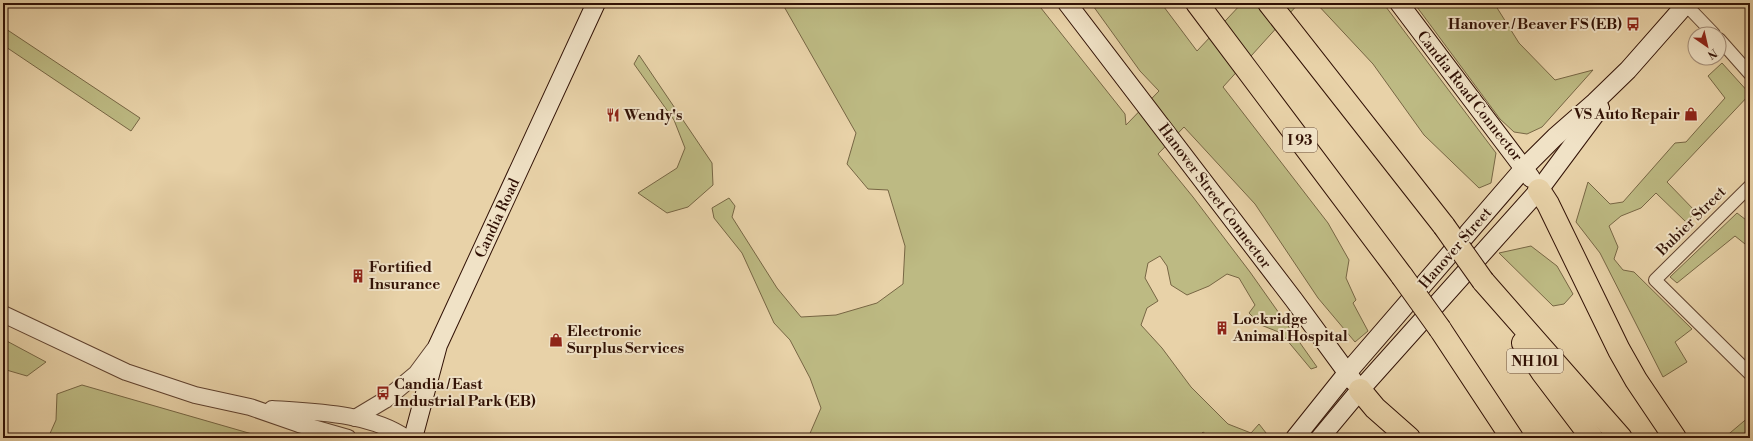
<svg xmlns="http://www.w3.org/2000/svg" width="1753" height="441" font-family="'Libre Bodoni',serif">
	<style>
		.green { fill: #bdba83; stroke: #764 }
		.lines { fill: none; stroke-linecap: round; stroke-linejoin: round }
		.minor-casing { stroke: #5f412e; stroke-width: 14 }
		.tertiary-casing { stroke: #5f412e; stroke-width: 18 }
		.secondary-casing { stroke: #311105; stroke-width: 20 }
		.motorway-casing { stroke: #311105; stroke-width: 24 }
		.minor { stroke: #f0e2c6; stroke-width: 12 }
		.tertiary { stroke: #f0e2c6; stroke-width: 16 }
		.secondary { stroke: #f0e2c6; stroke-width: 18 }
		.motorway { stroke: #e8d2a8; stroke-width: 22 }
		.motorway-bridge-casing { stroke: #311105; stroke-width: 24; stroke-linecap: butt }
		.motorway-bridge { stroke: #e8d2a8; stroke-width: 22 }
		.labels { text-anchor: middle; stroke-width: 4; stroke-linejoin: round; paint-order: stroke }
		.shield { fill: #f0e2c6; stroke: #6a503f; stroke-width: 1 }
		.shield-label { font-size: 14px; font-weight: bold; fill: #311105 }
		.poi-label { font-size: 15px; font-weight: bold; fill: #311105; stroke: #f0e2c6; text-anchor: start }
		.street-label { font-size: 15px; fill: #311105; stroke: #f0e2c6 }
	</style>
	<rect width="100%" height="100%" fill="#e8d2a8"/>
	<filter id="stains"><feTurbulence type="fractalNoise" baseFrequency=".005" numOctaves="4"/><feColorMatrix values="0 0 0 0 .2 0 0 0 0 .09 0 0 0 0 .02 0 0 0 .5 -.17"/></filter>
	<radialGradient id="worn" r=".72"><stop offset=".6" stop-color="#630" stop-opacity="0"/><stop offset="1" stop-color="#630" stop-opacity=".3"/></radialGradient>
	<g class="green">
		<polygon points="782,3 1037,3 1125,114 1126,125 1159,91 1140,71 1091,3 1161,3 1197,51 1242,3 1299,3 1223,87 1328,223 1349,260 1346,278 1356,300 1353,303 1368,331 1355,342 1318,298 1255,204 1184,127 1158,154 1193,197 1250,272 1317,367 1311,369 1281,333 1261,325 1249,313 1255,305 1239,278 1227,274 1209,286 1187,295 1171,285 1167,266 1160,256 1148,263 1145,278 1158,301 1147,308 1141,325 1162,348 1191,387 1228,424 1251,433 1259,424 1270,438 1211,438 1203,432 1197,438 808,438 821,408 810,378 790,340 774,323 742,253 714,218 712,208 729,198 735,206 732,217 777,288 801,317 836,315 877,303 903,284 905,246 888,190 868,189 847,164 856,133"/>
		<polygon points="1316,3 1383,3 1496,153 1491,183 1479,188 1424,135 1373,64"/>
		<polygon points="1414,3 1494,3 1519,43 1555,80 1593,70 1542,127 1527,134 1514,132 1500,119"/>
		<polygon points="3,27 140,118 131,131 3,45"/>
		<polygon points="639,55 712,163 713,185 688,207 667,213 638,193 677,168 685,148 674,120 634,64"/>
		<polygon points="1722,63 1750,94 1667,182 1696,212 1686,222 1656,193 1641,208 1621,216 1609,226 1618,247 1614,259 1623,270 1634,272 1692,329 1675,342 1687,362 1663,377 1600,253 1576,222 1588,182 1610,204 1623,202 1675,143 1686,142 1725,98 1708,76"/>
		<polygon points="1737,213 1750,223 1750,248 1735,236 1677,283 1670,277"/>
		<polygon points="1531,246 1557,266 1573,294 1564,304 1553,306 1499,253"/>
		<polygon points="3,339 46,362 27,376 3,369"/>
		<polygon points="82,385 266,438 48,438 56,420 57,394"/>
		<polygon points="1750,416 1750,438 1724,438"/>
	</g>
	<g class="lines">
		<g class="minor-casing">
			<g id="minor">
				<polyline points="1686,5 1714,34"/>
				<polyline points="1719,39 1750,74"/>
				<polyline points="1750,186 1655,280 1750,374"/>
			</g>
		</g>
		<g class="tertiary-casing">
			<g id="tertiary">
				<polyline points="3,314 126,372 195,395 250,407 299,424 348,438"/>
				<path d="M272 409C315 412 370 413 406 438"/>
				<polyline points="355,418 385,400 416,374 436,347"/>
			</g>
		</g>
		<g class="secondary-casing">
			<g id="secondary">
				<polyline points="1067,3 1294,300 1354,382"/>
				<polyline points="1399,3 1531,178"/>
				<polyline points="413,438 438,345 596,3"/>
				<polyline points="1295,438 1347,373 1525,167 1555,137 1595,102 1628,70 1687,3"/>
				<polyline points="1320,438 1360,390 1539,190 1600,108"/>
			</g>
		</g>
		<g class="motorway-casing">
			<g id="motorway">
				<polyline points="1197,3 1402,276"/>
				<polyline points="1269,3 1444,226"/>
				<polyline points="1539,190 1548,204 1619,350 1636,380 1675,438"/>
				<polyline points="1483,281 1621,438"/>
				<polyline points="1440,329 1512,438"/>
				<polyline points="1523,343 1542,372 1592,438"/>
				<polyline points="1360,390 1375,408 1409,438"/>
			</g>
		</g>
		<use href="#minor" class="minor"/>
		<use href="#tertiary" class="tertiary"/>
		<use href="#secondary" class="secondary"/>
		<use href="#motorway" class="motorway"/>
		<g class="motorway-bridge-casing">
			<g id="motorway-bridge">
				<polyline points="1444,226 1483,281"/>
				<polyline points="1402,276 1440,329"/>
			</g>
		</g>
		<use href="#motorway-bridge" class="motorway-bridge"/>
	</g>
	<defs>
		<g id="bus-bare" transform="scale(1.08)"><path d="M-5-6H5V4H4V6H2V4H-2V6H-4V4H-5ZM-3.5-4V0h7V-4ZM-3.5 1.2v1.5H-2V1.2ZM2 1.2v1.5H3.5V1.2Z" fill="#8f2418" stroke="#f0e2c6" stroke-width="2.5" paint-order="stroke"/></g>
		<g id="shop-bare" transform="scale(1.08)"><path d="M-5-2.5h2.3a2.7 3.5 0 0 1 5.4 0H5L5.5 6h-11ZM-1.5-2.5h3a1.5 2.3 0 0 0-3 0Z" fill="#8f2418" stroke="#f0e2c6" stroke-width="2.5" paint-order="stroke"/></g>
		<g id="restaurant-bare" transform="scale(1.08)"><path d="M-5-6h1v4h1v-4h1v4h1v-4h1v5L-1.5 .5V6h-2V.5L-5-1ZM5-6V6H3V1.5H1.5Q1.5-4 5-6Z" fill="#8f2418" stroke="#f0e2c6" stroke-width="2.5" paint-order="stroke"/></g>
		<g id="building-bare" transform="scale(1.08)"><path d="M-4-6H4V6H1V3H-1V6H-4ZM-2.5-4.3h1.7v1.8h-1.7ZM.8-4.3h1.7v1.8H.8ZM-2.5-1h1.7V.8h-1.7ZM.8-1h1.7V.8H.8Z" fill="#8f2418" stroke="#f0e2c6" stroke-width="2.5" paint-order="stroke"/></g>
	</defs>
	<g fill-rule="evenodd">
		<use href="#bus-bare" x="1633" y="24"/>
		<use href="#shop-bare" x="1691" y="114"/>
		<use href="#restaurant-bare" x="613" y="115"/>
		<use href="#building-bare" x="358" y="276"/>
		<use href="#building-bare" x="1222" y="328"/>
		<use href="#shop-bare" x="556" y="340"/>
		<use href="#bus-bare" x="383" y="393"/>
	</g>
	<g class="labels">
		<g class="shield">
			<rect x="1283" y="128" width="34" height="24" rx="3"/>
			<rect x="1507" y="349" width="56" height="24" rx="3"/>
		</g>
		<g class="shield-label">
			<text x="1300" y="145">I 93</text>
			<text x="1535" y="366">NH 101</text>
		</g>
		<g class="poi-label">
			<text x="1622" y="29" text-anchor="end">Hanover / Beaver FS (EB)</text>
			<text x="1680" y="119" text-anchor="end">VS Auto Repair</text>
			<text x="624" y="120">Wendy's</text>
			<text x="369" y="272">Fortified<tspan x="369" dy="17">Insurance</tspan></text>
			<text x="1233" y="324">Lockridge<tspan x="1233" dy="17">Animal Hospital</tspan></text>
			<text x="567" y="336">Electronic<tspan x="567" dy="17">Surplus Services</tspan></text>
			<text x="394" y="389">Candia / East<tspan x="394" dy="17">Industrial Park (EB)</tspan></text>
		</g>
		<g class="street-label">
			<text transform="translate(1470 96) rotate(52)" y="5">Candia Road Connector</text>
			<text transform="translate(1215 196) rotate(53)" y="5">Hanover Street Connector</text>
			<text transform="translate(497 218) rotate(-65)" y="5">Candia Road</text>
			<text transform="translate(1691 221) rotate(-45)" y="5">Bubier Street</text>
			<text transform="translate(1455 248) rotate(-49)" y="5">Hanover Street</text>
		</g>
	</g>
	<rect width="1753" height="441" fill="none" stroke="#e8d2a8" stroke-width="16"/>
	<rect x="4" y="4" width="1745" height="433" fill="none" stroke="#311105" stroke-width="2"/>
	<rect x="8" y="8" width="1737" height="425" fill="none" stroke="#311105"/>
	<g transform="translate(1707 46) rotate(146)"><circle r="19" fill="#f0e2c6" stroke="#a48e79"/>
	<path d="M0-3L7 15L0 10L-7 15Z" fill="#8f2418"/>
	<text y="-6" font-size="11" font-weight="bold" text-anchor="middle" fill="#311105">N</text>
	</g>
	<rect width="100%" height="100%" filter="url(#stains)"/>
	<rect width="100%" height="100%" fill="url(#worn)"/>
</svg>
